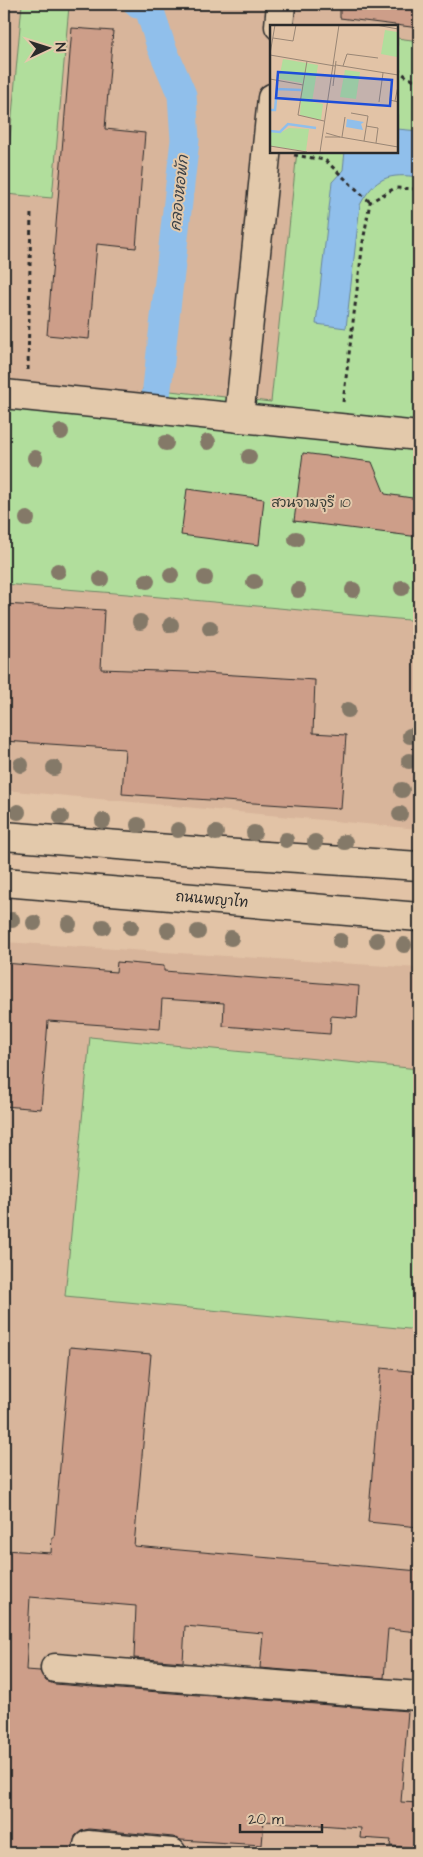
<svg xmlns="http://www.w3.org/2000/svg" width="423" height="1857" font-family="'Architects Daughter','Playpen Sans Thai',sans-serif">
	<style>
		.built { fill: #d8b59b; fill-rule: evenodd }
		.green { fill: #b1de9c; stroke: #6e8464 }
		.water { fill: #90bfeb; stroke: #68849e }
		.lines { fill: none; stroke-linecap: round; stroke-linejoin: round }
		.canal { stroke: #90bfeb; stroke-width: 29 }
		.building { fill: #cd9e89; stroke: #2b2b2b }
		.minor-casing { stroke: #2b2b2b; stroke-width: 31 }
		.major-casing { stroke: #2b2b2b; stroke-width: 31 }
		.path { stroke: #2b2b2b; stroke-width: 3; stroke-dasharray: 4 4; stroke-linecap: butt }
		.minor { stroke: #e3c9ab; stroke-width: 28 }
		.major { stroke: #e3c9ab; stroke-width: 28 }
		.tree { fill: #847968 }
		.labels { text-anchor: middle; stroke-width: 4; stroke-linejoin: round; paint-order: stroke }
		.park-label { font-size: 14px; fill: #383d36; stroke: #e3c9ab }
		.street-label { font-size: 14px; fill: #2b2b2b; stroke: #e3c9ab }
		.water-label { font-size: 15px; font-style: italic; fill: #3a4148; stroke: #e3c9ab }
		.inset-river { fill: none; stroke: #90bfeb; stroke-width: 2.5 }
		.inset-road { fill: none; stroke: #998675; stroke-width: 1 }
		.view { fill: #1d4ed8; fill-opacity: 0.15; stroke: #1d4ed8; stroke-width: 2.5 }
		.inset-edge { fill: none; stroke: #2b2b2b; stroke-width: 2.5 }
	</style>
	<rect width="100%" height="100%" fill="#e2c3a6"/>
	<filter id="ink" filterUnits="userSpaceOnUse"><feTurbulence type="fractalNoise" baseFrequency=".02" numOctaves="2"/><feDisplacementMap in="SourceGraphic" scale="10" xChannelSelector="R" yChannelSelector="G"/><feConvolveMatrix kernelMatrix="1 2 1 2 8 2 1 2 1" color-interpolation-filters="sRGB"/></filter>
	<g filter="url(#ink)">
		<g class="built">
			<path d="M4 4H419V829L4 790ZM272 26H397V151H272Z"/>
			<polygon points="4,942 419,968 419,1853 4,1853"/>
		</g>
		<g class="green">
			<polygon points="22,4 69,6 52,198 5,194"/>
			<polygon points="397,38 419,41 419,621 127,594 4,584 4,404 141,418 143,388 271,402 297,151 397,151"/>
			<polygon points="90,1037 419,1069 419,1330 65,1296"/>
		</g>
		<path class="water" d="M397 129 419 131V177C389 173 375 177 360 205L346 328 316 324 332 182 343 170 345 151H397Z"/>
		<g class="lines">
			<polyline class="canal" points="138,4 148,5 161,46 182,95 185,140 156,397"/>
		</g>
		<g class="building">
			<polygon points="340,4 419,4 419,28 340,18"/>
			<polygon points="72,28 113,31 105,129 145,133 136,248 97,244 89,339 47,335"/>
			<polygon points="303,453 372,462 385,494 419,499 419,537 294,521"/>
			<polygon points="187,489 264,499 259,545 181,535"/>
			<polygon points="4,604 104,610 101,669 187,672 315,680 313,733 346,735 341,809 122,794 125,749 4,741"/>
			<polygon points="117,962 164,966 164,971 359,986 357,1018 331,1016 330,1034 223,1026 224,1003 162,999 160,1029 48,1021 41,1109 4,1106 4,963 116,972"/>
			<polygon points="70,1347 151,1354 134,1546 419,1571 419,1632 388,1629 384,1678 260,1668 263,1633 185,1626 183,1662 134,1658 136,1606 30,1597 26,1670 40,1671 46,1681 54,1684 408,1711 401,1802 419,1803 419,1848 390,1846 391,1840 360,1838 361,1828 264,1821 262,1845 181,1840 173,1837 89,1829 81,1831 75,1836 72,1853 4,1853 4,1550 51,1553 52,1538 54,1538"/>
			<polygon points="381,1368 419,1372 419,1527 368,1522"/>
		</g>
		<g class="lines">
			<g class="minor-casing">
				<g id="minor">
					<polyline points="279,26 281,4"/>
					<polyline points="4,394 419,436"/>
					<polyline points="239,418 272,98"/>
					<polyline points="55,1668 419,1696"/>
					<polyline points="87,1853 88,1845 172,1853"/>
				</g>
			</g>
			<g class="major-casing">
				<g id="major">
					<polyline points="4,836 207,852 419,866"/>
					<polyline points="4,882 419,917"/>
				</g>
			</g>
			<g class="path">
				<polyline points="397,69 407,77 419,83"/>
				<polyline points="294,155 325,160 370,202"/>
				<polyline points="28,370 31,211"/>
				<polyline points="343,402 363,242 370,202 395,188 419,189"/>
			</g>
			<use href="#minor" class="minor"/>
			<use href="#major" class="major"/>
		</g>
		<g class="tree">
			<circle cx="61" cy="432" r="8"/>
			<circle cx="208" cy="442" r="8"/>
			<circle cx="166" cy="443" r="8"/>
			<circle cx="249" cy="457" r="8"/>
			<circle cx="35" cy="458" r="8"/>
			<circle cx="27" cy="519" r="8"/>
			<circle cx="296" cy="539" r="8"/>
			<circle cx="58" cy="571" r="8"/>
			<circle cx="171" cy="575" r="8"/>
			<circle cx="205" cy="578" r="8"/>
			<circle cx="101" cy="579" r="8"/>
			<circle cx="147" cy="581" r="8"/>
			<circle cx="254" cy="582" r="8"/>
			<circle cx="402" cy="588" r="8"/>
			<circle cx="298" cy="590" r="8"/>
			<circle cx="353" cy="590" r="8"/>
			<circle cx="140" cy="622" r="8"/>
			<circle cx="171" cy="625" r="8"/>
			<circle cx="210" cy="628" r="8"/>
			<circle cx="348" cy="710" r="8"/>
			<circle cx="410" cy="736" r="8"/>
			<circle cx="409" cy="761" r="8"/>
			<circle cx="21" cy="765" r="8"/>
			<circle cx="54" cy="768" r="8"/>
			<circle cx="402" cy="790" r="8"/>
			<circle cx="18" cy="812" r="8"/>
			<circle cx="400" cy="814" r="8"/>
			<circle cx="61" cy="817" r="8"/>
			<circle cx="103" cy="821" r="8"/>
			<circle cx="138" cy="825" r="8"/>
			<circle cx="178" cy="830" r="8"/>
			<circle cx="216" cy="833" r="8"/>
			<circle cx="254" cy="833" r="8"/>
			<circle cx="286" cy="840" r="8"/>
			<circle cx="315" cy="842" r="8"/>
			<circle cx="345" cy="842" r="8"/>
			<circle cx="12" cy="920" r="8"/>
			<circle cx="34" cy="923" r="8"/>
			<circle cx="69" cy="924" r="8"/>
			<circle cx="103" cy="927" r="8"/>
			<circle cx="131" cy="927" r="8"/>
			<circle cx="168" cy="930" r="8"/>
			<circle cx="198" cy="932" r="8"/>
			<circle cx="231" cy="938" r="8"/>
			<circle cx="377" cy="940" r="8"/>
			<circle cx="340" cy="941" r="8"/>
			<circle cx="404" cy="945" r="8"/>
		</g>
	</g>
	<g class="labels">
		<g class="park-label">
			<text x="311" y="507">สวนจามจุรี 10</text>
		</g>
		<g class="street-label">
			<text transform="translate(212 899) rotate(5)" y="5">ถนนพญาไท</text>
		</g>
		<g class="water-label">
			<text transform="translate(179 193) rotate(-84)" y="5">คลองหอพัก</text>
		</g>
	</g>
	<g transform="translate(270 25)">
		<rect width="128" height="128" fill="#e2c3a6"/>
		<path d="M115 5 127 7V32L111 29ZM13 34 48 40 42 77 53 79 51 95 30 90 32 58 9 54ZM75 45 90 47 86 74 70 72ZM19 103 39 104 36 126 0 121V106L10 108Z" fill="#b1de9c"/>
		<path d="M77 94 94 97 91 99 93 105 76 102Z" fill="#90bfeb"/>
		<path class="inset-river" d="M0 85H5L7 64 31 65M0 106 10 107 18 99 46 103"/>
		<path class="inset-road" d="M106 0 128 4M3 13 23 16 26 0M0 29 5 0M0 30 65 41M37 36 28 90 54 96M66 40 128 50M73 41 77 29 108 33M0 54 33 60M63 61 66 36M121 66 120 75 128 77M125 76 128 61M109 77 113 48M81 88 98 91 94 116M96 101 108 103 106 118M55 112H70L56 108M70 112 128 122M72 112 75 92M0 121 37 127M50 127 69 0"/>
		<path class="view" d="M8 47 122 55 120 81 6 73Z"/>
		<rect width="128" height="128" class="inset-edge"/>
	</g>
	<rect width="423" height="1857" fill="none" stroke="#e3c9ab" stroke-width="20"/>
	<rect x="10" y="10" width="403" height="1837" fill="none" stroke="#2b2b2b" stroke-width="2" filter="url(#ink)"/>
	<g transform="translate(48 48) rotate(86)" stroke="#e3c9ab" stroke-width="4" paint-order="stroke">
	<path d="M0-4L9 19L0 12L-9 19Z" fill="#2b2b2b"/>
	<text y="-8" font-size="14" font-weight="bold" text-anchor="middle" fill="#2b2b2b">N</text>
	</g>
	<path d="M240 1824v8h82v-8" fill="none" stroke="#2b2b2b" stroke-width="2.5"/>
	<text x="248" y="1824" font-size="15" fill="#2b2b2b" stroke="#e3c9ab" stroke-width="4" paint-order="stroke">20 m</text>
</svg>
